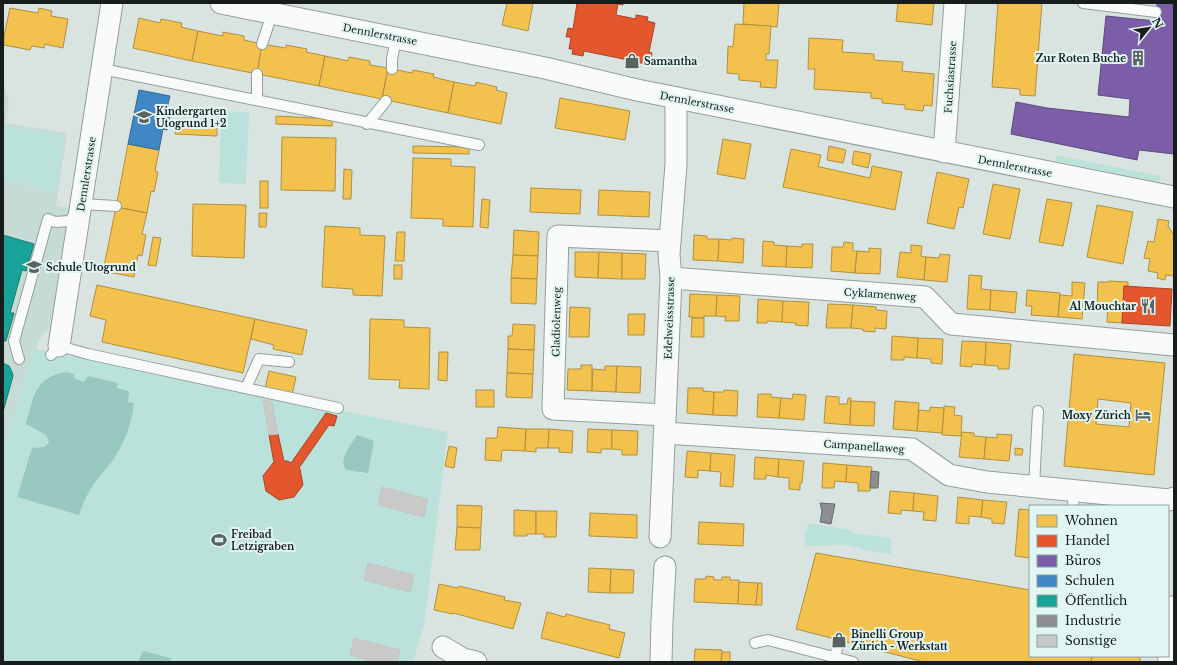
<svg xmlns="http://www.w3.org/2000/svg" width="1177" height="665" font-family="'Libre Baskerville',serif">
	<style>
		.built { fill: #c6dbd6 }
		.green { fill: #bae2da }
		.water { fill: #98c8bf }
		.homes { fill: #f2c14e; stroke: #b0903f; fill-rule: evenodd }
		.shops { fill: #e4572e; stroke: #a64629 }
		.offices { fill: #7b5ea7; stroke: #5d4a7d }
		.schools { fill: #3f88c5; stroke: #336892 }
		.public { fill: #17a398; stroke: #177b73 }
		.industry { fill: #8d8d92; stroke: #696b6f }
		.building { fill: #c9cac8; stroke: #c3c5c3 }
		.lines { fill: none; stroke-linecap: round; stroke-linejoin: round }
		.service-casing { stroke: #959e9c; stroke-width: 12 }
		.minor-casing { stroke: #959e9c; stroke-width: 23 }
		.tertiary-casing { stroke: #959e9c; stroke-width: 24 }
		.service { stroke: #f9fbfa; stroke-width: 10 }
		.minor { stroke: #f9fbfa; stroke-width: 21 }
		.tertiary { stroke: #f9fbfa; stroke-width: 22 }
		.labels { text-anchor: middle; stroke-width: 4; stroke-linejoin: round; paint-order: stroke }
		.street-label { font-size: 10px; fill: #161d1c; stroke: #e1f6f2 }
		.poi-label { font-size: 10px; font-weight: bold; fill: #161d1c; stroke: #e1f6f2; text-anchor: start }
	</style>
	<rect width="100%" height="100%" fill="#d9e4e1"/>
	<polygon class="built" points="3,79 9,103 5,123 67,133 56,206 73,209 55,324 39,339 3,463"/>
	<g class="green">
		<polygon points="221,111 249,112 246,184 219,183"/>
		<polygon points="5,126 64,136 55,193 3,178 3,133"/>
		<polygon points="1056,156 1060,156 1160,176 1160,181 1158,182 1056,161"/>
		<polygon points="34,349 448,432 424,625 413,662 3,662 3,454"/>
		<polygon points="809,523 851,530 856,534 891,538 891,554 869,551 847,545 806,546 804,537"/>
	</g>
	<g class="water">
		<path d="M67 372 74 374V378L84 382 88 376 118 383 117 388 129 391 128 402 134 403C132 422 126 439 116 455 110 466 101 474 94 484 87 493 83 504 79 515L17 497 32 448 45 447 49 442 46 435 26 424C33 398 35 376 67 372Z"/>
		<path d="M357 435 374 441 368 473 346 470C338 459 351 445 357 435Z"/>
		<polygon points="143,651 171,658 171,662 138,662"/>
	</g>
	<g class="homes">
		<polygon points="507,3 533,3 528,31 502,25"/>
		<polygon points="744,3 779,3 777,27 743,24"/>
		<polygon points="898,3 934,3 932,25 896,21"/>
		<polygon points="998,3 1042,3 1035,96 1020,95 1020,89 992,87"/>
		<polygon points="10,8 38,13 39,8 52,11 51,16 68,19 63,48 45,44 44,48 32,46 30,50 4,45 4,36"/>
		<polygon points="139,18 160,23 161,19 182,23 181,27 198,31 192,61 133,48"/>
		<polygon points="735,24 771,26 769,54 766,54 766,60 778,60 776,88 760,87 761,82 739,80 739,74 727,73 728,46 733,47"/>
		<polygon points="198,31 223,36 223,32 244,36 244,40 262,44 257,74 192,61"/>
		<polygon points="809,38 843,40 842,52 874,54 874,60 903,62 902,71 934,74 932,106 924,105 923,111 905,109 905,105 882,103 882,99 871,98 871,93 814,89 815,69 808,69"/>
		<polygon points="262,44 286,48 286,45 307,49 306,52 325,56 319,86 257,74"/>
		<polygon points="325,56 348,61 349,57 370,61 370,65 388,68 382,99 319,86"/>
		<polygon points="388,68 412,73 413,70 434,74 433,77 454,82 448,113 382,99"/>
		<polygon points="454,82 475,86 476,82 497,87 496,90 507,93 501,124 448,113"/>
		<polygon points="560,98 630,111 625,140 555,128"/>
		<polygon points="276,116 332,119 332,126 276,124"/>
		<polygon points="176,125 217,127 217,136 175,134"/>
		<polygon points="282,137 336,138 335,191 281,190"/>
		<polygon points="723,139 751,144 745,179 717,174"/>
		<polygon points="128,144 159,150 155,171 158,172 154,192 151,191 147,213 116,207"/>
		<polygon points="413,146 469,147 469,154 413,153"/>
		<polygon points="829,146 846,150 843,163 827,160"/>
		<polygon points="791,149 821,155 818,167 820,167 870,178 872,166 902,172 895,210 783,187"/>
		<polygon points="854,151 871,154 868,168 852,164"/>
		<polygon points="413,158 451,159 451,166 475,167 473,227 443,226 443,219 411,218"/>
		<polygon points="344,169 352,170 351,199 343,199"/>
		<polygon points="937,172 969,179 963,208 959,207 954,229 927,223"/>
		<rect x="260" y="181" width="8" height="27"/>
		<polygon points="993,184 1020,189 1010,239 983,234"/>
		<polygon points="531,188 581,190 580,214 530,212"/>
		<polygon points="599,190 650,192 649,217 598,215"/>
		<polygon points="482,199 490,200 488,228 480,227"/>
		<polygon points="1047,199 1072,203 1063,246 1039,242"/>
		<polygon points="193,204 246,205 244,258 192,256"/>
		<polygon points="1097,205 1133,212 1123,264 1087,257"/>
		<polygon points="116,207 147,213 142,234 146,235 142,256 138,255 134,277 103,271"/>
		<polygon points="259,213 267,213 266,227 259,227"/>
		<polygon points="1158,219 1169,221 1168,226 1174,235 1174,276 1166,275 1165,280 1157,278 1158,273 1148,271 1150,259 1144,258 1148,241 1154,242"/>
		<polygon points="325,226 360,228 360,235 385,236 382,296 353,295 353,289 322,287"/>
		<polygon points="514,230 539,232 538,256 513,255"/>
		<polygon points="397,232 405,232 404,261 395,261"/>
		<polygon points="694,235 707,236 707,239 719,239 718,261 693,260"/>
		<polygon points="153,237 161,238 156,266 148,265"/>
		<polygon points="732,238 744,239 743,263 718,261 719,239 731,240"/>
		<polygon points="763,241 774,242 774,245 787,246 786,267 762,266"/>
		<polygon points="844,242 853,243 853,251 857,251 855,273 831,271 832,247 843,247"/>
		<polygon points="802,244 813,244 812,268 786,267 787,246 802,247"/>
		<polygon points="911,245 922,246 921,256 926,257 924,280 897,277 900,252 911,253"/>
		<polygon points="869,248 881,249 880,274 855,273 857,251 869,252"/>
		<polygon points="575,252 599,252 598,278 575,277"/>
		<polygon points="599,252 622,253 622,279 598,278"/>
		<polygon points="622,253 646,254 645,279 622,279"/>
		<polygon points="940,254 950,255 947,282 924,280 926,257 939,258"/>
		<polygon points="513,255 538,256 537,279 511,278"/>
		<rect x="394" y="265" width="8" height="14"/>
		<polygon points="969,275 982,276 981,289 991,290 990,310 967,309"/>
		<polygon points="511,278 537,279 536,304 511,303"/>
		<polygon points="1109,281 1128,282 1128,286 1124,286 1122,323 1107,322 1108,307 1097,307 1098,282 1109,282"/>
		<polygon points="1072,282 1085,283 1082,319 1058,317 1060,295 1072,296"/>
		<polygon points="97,285 255,319 243,373 102,342 106,320 90,316"/>
		<polygon points="991,290 1017,292 1015,313 990,310"/>
		<polygon points="1027,290 1060,293 1058,317 1031,315 1032,306 1026,306"/>
		<polygon points="690,294 717,295 716,316 704,316 704,318 689,317"/>
		<polygon points="717,295 740,296 739,321 725,321 726,317 716,316"/>
		<polygon points="758,299 783,301 782,322 767,321 767,323 757,323"/>
		<polygon points="783,301 809,302 808,326 795,325 796,323 782,322"/>
		<polygon points="828,304 853,305 851,328 826,328"/>
		<polygon points="853,305 876,307 876,310 887,311 886,329 875,328 875,332 863,331 863,329 851,328"/>
		<polygon points="570,307 590,308 589,337 569,337"/>
		<polygon points="628,314 645,314 644,335 628,335"/>
		<polygon points="692,318 704,318 704,337 691,337"/>
		<polygon points="255,319 307,330 302,355 273,349 274,345 251,339"/>
		<polygon points="370,319 404,320 404,327 430,328 429,389 399,388 400,380 369,379"/>
		<polygon points="513,324 535,325 534,350 508,349 508,336 512,336"/>
		<polygon points="892,336 918,338 917,358 904,357 904,360 891,360"/>
		<polygon points="918,338 943,339 942,364 931,363 931,359 917,358"/>
		<polygon points="962,341 986,342 985,365 972,364 972,367 960,366"/>
		<polygon points="986,342 1011,344 1009,369 998,369 998,366 985,365"/>
		<polygon points="508,349 534,350 533,374 507,373"/>
		<polygon points="439,352 448,352 447,381 438,380"/>
		<path d="M1074 354 1165 363 1154 475 1064 466ZM1098 399 1131 403 1129 427 1096 424Z"/>
		<polygon points="581,365 592,365 592,391 567,390 568,369 581,369"/>
		<polygon points="605,366 617,366 616,392 592,391 593,369 605,370"/>
		<polygon points="617,366 641,367 640,393 616,392"/>
		<polygon points="269,371 296,377 292,395 265,389"/>
		<polygon points="507,373 533,374 532,398 506,397"/>
		<polygon points="688,388 703,388 703,391 714,392 713,415 687,413"/>
		<rect x="476" y="390" width="18" height="17"/>
		<polygon points="724,390 738,391 737,416 713,415 714,392 724,392"/>
		<polygon points="758,394 771,394 771,397 781,398 779,418 757,417"/>
		<polygon points="793,394 806,395 804,420 779,418 781,398 792,399"/>
		<polygon points="826,396 839,397 839,404 847,404 848,398 851,398 850,425 824,423"/>
		<polygon points="851,401 875,402 874,426 850,425"/>
		<polygon points="895,401 919,403 917,431 893,429"/>
		<polygon points="944,406 955,407 954,415 962,416 961,436 942,435"/>
		<polygon points="930,407 944,408 942,433 917,431 919,410 930,411"/>
		<polygon points="498,427 526,429 525,451 502,450 501,461 485,460 486,438 497,438"/>
		<polygon points="526,429 549,429 548,448 536,448 536,452 525,451"/>
		<polygon points="549,429 573,431 572,453 559,452 559,448 548,448"/>
		<polygon points="588,429 612,430 612,449 601,449 601,453 587,452"/>
		<polygon points="612,430 638,431 637,455 622,455 622,450 612,449"/>
		<polygon points="962,432 974,433 974,436 986,437 984,459 959,457"/>
		<polygon points="997,434 1012,435 1009,461 984,459 986,437 997,438"/>
		<polygon points="449,446 457,448 454,468 445,466"/>
		<polygon points="1015,448 1023,449 1022,455 1015,455"/>
		<polygon points="687,451 711,453 710,471 698,470 698,478 685,477"/>
		<polygon points="711,453 735,455 733,487 720,486 721,472 710,471"/>
		<polygon points="755,457 779,459 778,477 766,475 766,479 754,479"/>
		<polygon points="779,459 804,461 802,483 800,483 800,490 789,489 789,478 778,477"/>
		<polygon points="823,463 847,465 846,482 835,481 834,488 822,488"/>
		<polygon points="847,465 872,467 870,491 858,491 858,483 846,482"/>
		<polygon points="890,491 914,493 913,511 901,510 901,514 888,513"/>
		<polygon points="914,493 938,496 936,521 923,520 924,512 913,511"/>
		<polygon points="958,497 983,500 981,517 969,516 969,524 956,523"/>
		<polygon points="983,500 1007,502 1004,524 992,523 992,519 981,517"/>
		<polygon points="457,505 482,506 481,528 457,527"/>
		<polygon points="1019,509 1030,510 1030,558 1015,556"/>
		<polygon points="514,510 536,511 536,534 527,534 527,536 514,536"/>
		<polygon points="536,511 557,511 556,537 544,537 544,534 536,534"/>
		<polygon points="590,513 637,515 637,538 589,536"/>
		<polygon points="699,522 744,524 743,546 698,544"/>
		<polygon points="457,527 481,528 480,550 455,550"/>
		<polygon points="816,553 1030,590 1030,656 1092,656 1091,662 924,662 796,629"/>
		<polygon points="589,568 611,569 610,593 588,592"/>
		<polygon points="611,569 634,570 633,593 610,593"/>
		<polygon points="706,576 714,577 714,580 722,580 722,577 730,577 730,580 739,580 738,604 694,602 695,579 706,579"/>
		<polygon points="739,582 758,583 756,605 738,604"/>
		<polygon points="758,583 762,583 762,605 756,605"/>
		<polygon points="439,584 458,588 459,586 505,597 504,600 521,603 513,629 453,613 453,614 434,610"/>
		<polygon points="547,612 565,617 566,614 610,625 609,629 625,633 619,658 541,638"/>
		<polygon points="695,649 722,650 721,662 694,662"/>
		<polygon points="722,652 730,652 730,662 721,662"/>
		<polygon points="1092,656 1140,656 1140,662 1091,662"/>
	</g>
	<g class="shops">
		<polygon points="577,3 623,3 623,5 618,4 616,15 636,19 636,15 648,17 647,21 655,23 649,52 652,53 650,65 637,62 637,66 627,64 628,60 584,51 583,56 572,54 573,49 569,49 571,37 566,37 568,28 573,29"/>
		<polygon points="1124,286 1172,289 1170,326 1122,323"/>
		<polygon points="326,413 337,416 334,426 329,425 299,468 300,469 303,485 294,497 279,500 266,491 263,476 273,463 274,463 269,435 278,434 284,461 288,461 291,463"/>
	</g>
	<polygon class="offices" points="1157,3 1174,4 1174,154 1139,150 1137,160 1011,134 1016,102 1047,108 1129,117 1130,99 1098,95 1106,16 1156,21"/>
	<polygon class="schools" points="139,90 170,96 167,108 171,109 167,130 163,129 159,150 128,144"/>
	<g class="public">
		<polygon points="3,235 34,244 26,271 22,270 10,313 14,313 6,341 3,341"/>
		<polygon points="3,363 9,366 12,372 13,376 3,412"/>
	</g>
	<g class="industry">
		<polygon points="871,471 879,472 878,488 870,488"/>
		<polygon points="820,503 835,504 831,524 820,522 822,511"/>
	</g>
	<g class="building">
		<polygon points="263,400 272,402 278,434 269,435"/>
		<polygon points="382,487 428,499 424,517 378,505"/>
		<polygon points="368,563 414,575 410,592 364,580"/>
		<polygon points="354,638 400,650 397,662 375,662 350,655"/>
	</g>
	<g class="lines">
		<g class="service-casing">
			<g id="service">
				<polyline points="1083,3 1156,12"/>
				<polyline points="262,44 272,14"/>
				<polyline points="102,69 479,145"/>
				<polyline points="392,69 392,59 396,38"/>
				<polyline points="257,74 257,100"/>
				<polyline points="367,124 386,101"/>
				<polyline points="51,355 59,346 88,354 338,408"/>
				<polyline points="19,359 14,341 48,219 55,222 70,221 81,204 116,206"/>
				<polyline points="246,388 259,359 289,362"/>
				<polyline points="1034,486 1038,411"/>
				<polyline points="1073,506 1074,491"/>
				<polyline points="755,643 768,640 853,662"/>
				<polyline points="835,657 839,640"/>
			</g>
		</g>
		<g class="minor-casing">
			<g id="minor">
				<polyline points="221,3 545,68 637,90 1174,197"/>
				<polyline points="944,152 955,3"/>
				<polyline points="671,278 925,297 951,324 1174,345"/>
				<polyline points="59,346 112,3"/>
				<polyline points="665,415 553,409 558,236 670,241"/>
				<polyline points="665,433 912,449 949,475 987,482 1169,500 1174,498"/>
				<polyline points="660,537 671,278 669,254 676,164 676,98"/>
				<polyline points="443,647 463,659 476,662"/>
				<polyline points="661,662 662,621 665,567"/>
			</g>
		</g>
		<g class="tertiary-casing">
			<polyline id="tertiary" points="1169,662 1174,607"/>
		</g>
		<use href="#service" class="service"/>
		<use href="#minor" class="minor"/>
		<use href="#tertiary" class="tertiary"/>
	</g>
	<defs>
		<g id="building-bare" transform="scale(1.2)"><path d="M-4-6H4V6H1V3H-1V6H-4ZM-2.5-4.3h1.7v1.8h-1.7ZM.8-4.3h1.7v1.8H.8ZM-2.5-1h1.7V.8h-1.7ZM.8-1h1.7V.8H.8Z" fill="#5a6361" stroke="#e1f6f2" stroke-width="2.5" paint-order="stroke"/></g>
		<g id="shop-bare" transform="scale(1.2)"><path d="M-5-2.5h2.3a2.7 3.5 0 0 1 5.4 0H5L5.5 6h-11ZM-1.5-2.5h3a1.5 2.3 0 0 0-3 0Z" fill="#5a6361" stroke="#e1f6f2" stroke-width="2.5" paint-order="stroke"/></g>
		<g id="school-bare" transform="scale(1.2)"><path d="M0-5L7-2L0 1L-7-2ZM-4 1L0 2.5L4 1V4Q0 6-4 4Z" fill="#5a6361" stroke="#e1f6f2" stroke-width="2.5" paint-order="stroke"/></g>
		<g id="restaurant-bare" transform="scale(1.2)"><path d="M-5-6h1v4h1v-4h1v4h1v-4h1v5L-1.5 .5V6h-2V.5L-5-1ZM5-6V6H3V1.5H1.5Q1.5-4 5-6Z" fill="#5a6361" stroke="#e1f6f2" stroke-width="2.5" paint-order="stroke"/></g>
		<g id="hotel-bare" transform="scale(1.2)"><path d="M-6-4.5h1.5V1H6V5H4.5V3h-9V5H-6ZM-4 0a1.8 1.8 0 1 1 3.6 0ZM.5 0V-2.5h3Q6-2.5 6 0Z" fill="#5a6361" stroke="#e1f6f2" stroke-width="2.5" paint-order="stroke"/></g>
		<g id="stadium-bare" transform="scale(1.2)"><path d="M0-5a6.5 5 0 1 0 0 10a6.5 5 0 1 0 0-10ZM-3.5-1.8h7v3.6h-7Z" fill="#5a6361" stroke="#e1f6f2" stroke-width="2.5" paint-order="stroke"/></g>
	</defs>
	<g fill-rule="evenodd">
		<use href="#building-bare" x="1138" y="58"/>
		<use href="#shop-bare" x="632" y="61"/>
		<use href="#school-bare" x="144" y="117"/>
		<use href="#school-bare" x="34" y="267"/>
		<use href="#restaurant-bare" x="1148" y="306"/>
		<use href="#hotel-bare" x="1143" y="415"/>
		<use href="#stadium-bare" x="219" y="540"/>
		<use href="#shop-bare" x="839" y="640"/>
	</g>
	<g class="labels">
		<g class="street-label">
			<text transform="translate(380 34) rotate(11)" y="4">Dennlerstrasse</text>
			<text transform="translate(950 77) rotate(-86)" y="4">Fuchsiastrasse</text>
			<text transform="translate(697 102) rotate(11)" y="4">Dennlerstrasse</text>
			<text transform="translate(1015 166) rotate(11)" y="4">Dennlerstrasse</text>
			<text transform="translate(86 174) rotate(-81)" y="4">Dennlerstrasse</text>
			<text transform="translate(880 294) rotate(4)" y="4">Cyklamenweg</text>
			<text transform="translate(669 318) rotate(-88)" y="4">Edelweissstrasse</text>
			<text transform="translate(556 322) rotate(-89)" y="4">Gladiolenweg</text>
			<text transform="translate(864 446) rotate(4)" y="4">Campanellaweg</text>
		</g>
		<g class="poi-label">
			<text x="1126" y="62" text-anchor="end">Zur Roten Buche</text>
			<text x="644" y="65">Samantha</text>
			<text x="156" y="115">Kindergarten<tspan x="156" dy="12">Utogrund 1+2</tspan></text>
			<text x="46" y="271">Schule Utogrund</text>
			<text x="1136" y="310" text-anchor="end">Al Mouchtar</text>
			<text x="1131" y="419" text-anchor="end">Moxy Zürich</text>
			<text x="231" y="538">Freibad<tspan x="231" dy="12">Letzigraben</tspan></text>
			<text x="851" y="638">Binelli Group<tspan x="851" dy="12">Zürich - Werkstatt</tspan></text>
		</g>
	</g>
	<rect width="1177" height="665" fill="none" stroke="#161d1c" stroke-width="8"/>
	<rect x="1029" y="505" width="140" height="152" fill="#e1f6f2" stroke="#909f9c"/>
	<rect x="1037" y="515" width="20" height="12" fill="#f2c14e" stroke="#909f9c"/>
	<text x="1065" y="525" font-size="12" fill="#161d1c">Wohnen</text>
	<rect x="1037" y="535" width="20" height="12" fill="#e4572e" stroke="#909f9c"/>
	<text x="1065" y="545" font-size="12" fill="#161d1c">Handel</text>
	<rect x="1037" y="555" width="20" height="12" fill="#7b5ea7" stroke="#909f9c"/>
	<text x="1065" y="565" font-size="12" fill="#161d1c">Büros</text>
	<rect x="1037" y="575" width="20" height="12" fill="#3f88c5" stroke="#909f9c"/>
	<text x="1065" y="585" font-size="12" fill="#161d1c">Schulen</text>
	<rect x="1037" y="595" width="20" height="12" fill="#17a398" stroke="#909f9c"/>
	<text x="1065" y="605" font-size="12" fill="#161d1c">Öffentlich</text>
	<rect x="1037" y="615" width="20" height="12" fill="#8d8d92" stroke="#909f9c"/>
	<text x="1065" y="625" font-size="12" fill="#161d1c">Industrie</text>
	<rect x="1037" y="635" width="20" height="12" fill="#c9cac8" stroke="#909f9c"/>
	<text x="1065" y="645" font-size="12" fill="#161d1c">Sonstige</text>
	<g transform="translate(1149 28) rotate(60)" stroke="#e1f6f2" stroke-width="3" paint-order="stroke">
	<path d="M0-3L7 15L0 10L-7 15Z" fill="#161d1c"/>
	<text y="-6" font-size="11" font-weight="bold" text-anchor="middle" fill="#161d1c">N</text>
	</g>
</svg>
